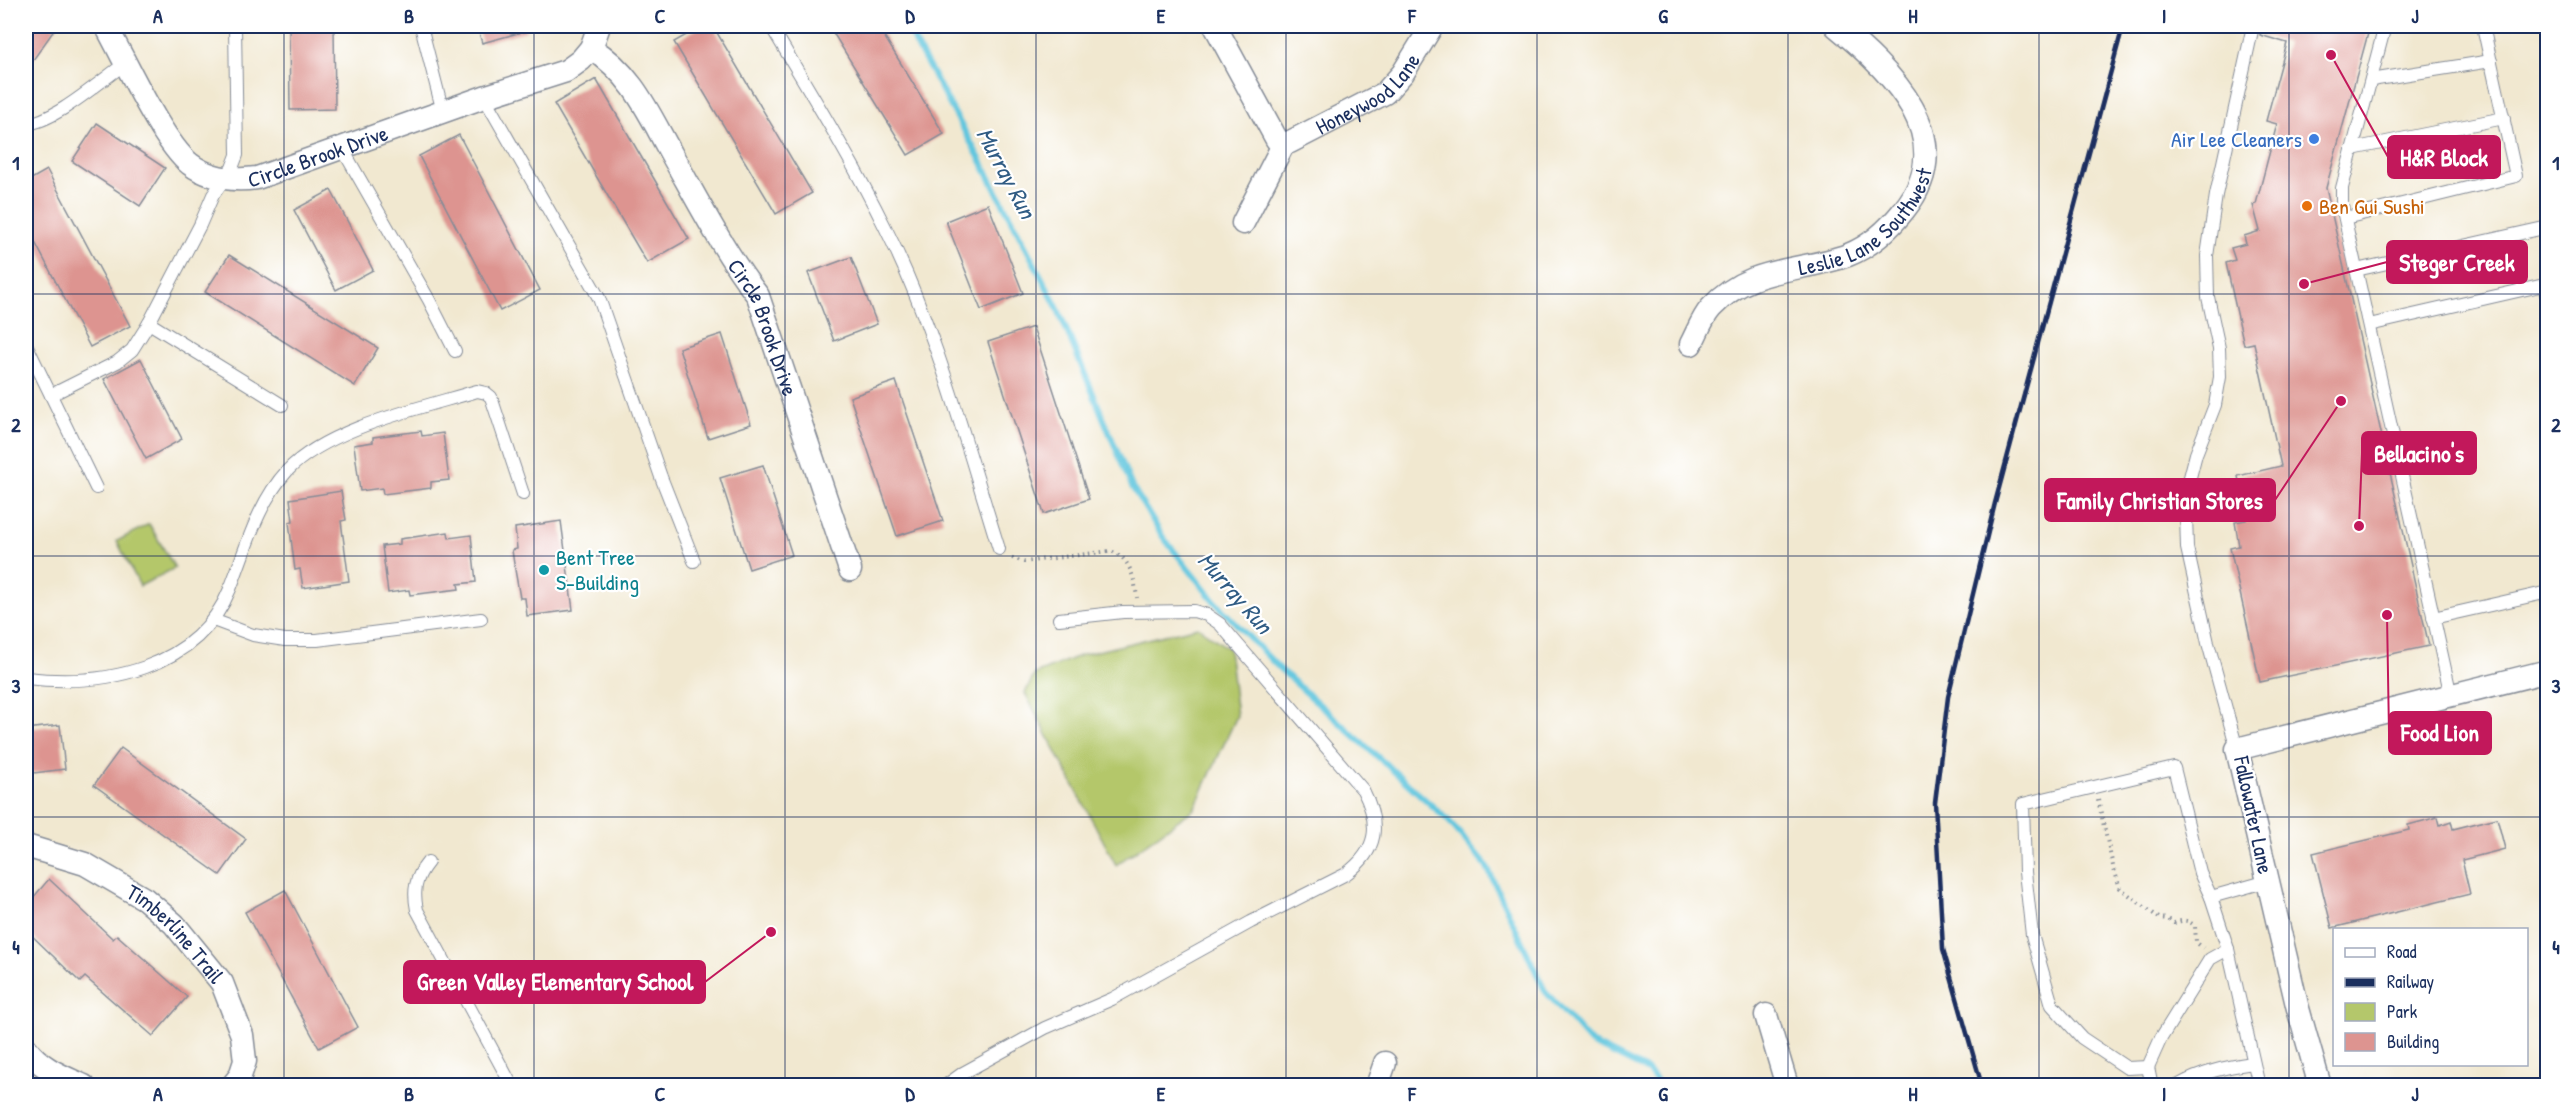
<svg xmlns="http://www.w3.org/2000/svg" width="2573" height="1111" font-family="'Patrick Hand',sans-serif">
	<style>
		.green { fill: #b4c76b; stroke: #687b64; stroke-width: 1.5 }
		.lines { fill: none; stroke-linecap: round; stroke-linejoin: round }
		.stream { stroke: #61c6de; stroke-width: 6 }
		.building { fill: #dd9490 }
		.service-casing { stroke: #868c97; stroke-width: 14 }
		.minor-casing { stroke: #868c97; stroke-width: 25 }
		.path { stroke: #868c97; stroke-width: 4; stroke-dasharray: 1.5 4.5; stroke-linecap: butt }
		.service { stroke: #fff; stroke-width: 12 }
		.minor { stroke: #fff; stroke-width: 22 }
		.rail { stroke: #1b2f5e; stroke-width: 4.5 }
		.grid { fill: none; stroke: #1b2f5e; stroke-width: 1.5; stroke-opacity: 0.55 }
		.shop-dot { fill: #3f7fe0; stroke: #fff; stroke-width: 2 }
		.food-dot { fill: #e8710a; stroke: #fff; stroke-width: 2 }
		.culture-dot { fill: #0f9aa8; stroke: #fff; stroke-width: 2 }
		.labels { text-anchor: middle; stroke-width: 4.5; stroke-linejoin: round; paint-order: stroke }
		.street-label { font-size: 22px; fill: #1b2f5e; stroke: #fff }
		.shop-label { font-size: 22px; fill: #366cbe; stroke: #fff; text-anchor: end }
		.food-label { font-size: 22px; fill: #c56008; stroke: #fff; text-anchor: start }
		.culture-label { font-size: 22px; fill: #0d838f; stroke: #fff; text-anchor: start }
		.water-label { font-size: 24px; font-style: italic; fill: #305c84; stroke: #fff }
		.leader { fill: none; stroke: #c2185b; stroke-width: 2 }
		.callout-dot { fill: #c2185b; stroke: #fff; stroke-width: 2 }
		.callout { fill: #c2185b; stroke: #c2185b; stroke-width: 2 }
		.callout-label { font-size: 24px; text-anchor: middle; font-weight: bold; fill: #fff }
		.neatline { fill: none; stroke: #1b2f5e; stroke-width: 2 }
		.grid-label { font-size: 20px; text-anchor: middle; font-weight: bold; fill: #1b2f5e }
	</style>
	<rect width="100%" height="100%" fill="#fff"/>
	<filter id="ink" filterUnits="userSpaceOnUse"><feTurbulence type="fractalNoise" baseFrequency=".0167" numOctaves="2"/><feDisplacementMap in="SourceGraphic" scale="12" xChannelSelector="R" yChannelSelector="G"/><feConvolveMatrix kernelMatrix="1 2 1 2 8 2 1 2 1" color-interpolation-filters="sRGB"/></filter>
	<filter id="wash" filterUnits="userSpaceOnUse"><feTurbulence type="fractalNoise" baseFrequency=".008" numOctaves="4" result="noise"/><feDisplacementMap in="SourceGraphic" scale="24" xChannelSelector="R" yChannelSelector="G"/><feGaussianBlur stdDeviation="1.35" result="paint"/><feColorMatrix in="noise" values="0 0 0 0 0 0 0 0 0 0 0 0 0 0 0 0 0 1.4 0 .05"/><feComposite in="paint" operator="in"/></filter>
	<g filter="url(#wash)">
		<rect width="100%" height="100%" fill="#f1e8d0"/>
		<g class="green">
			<polygon points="149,524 175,568 140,586 117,541"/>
			<polygon points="1198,627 1229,649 1237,716 1194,809 1116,865 1025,693 1035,674 1081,655"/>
		</g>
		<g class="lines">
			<polyline class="stream" points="906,26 980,159 1057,307 1132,487 1163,537 1214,601 1280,669 1448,820 1486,865 1545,991 1591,1043 1648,1071 1661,1086"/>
		</g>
		<g id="blocks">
			<g class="building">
				<polygon points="26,26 57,26 26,70"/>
				<polygon points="289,26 334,26 335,109 290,110"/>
				<polygon points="477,26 525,26 526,31 482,43"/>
				<polygon points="702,26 713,26 812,193 776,214 674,42"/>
				<polygon points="829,26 878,26 944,134 908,155"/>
				<polygon points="2261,26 2370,26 2326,188 2429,646 2260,682 2230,548 2239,546 2235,522 2246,520 2238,476 2281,466 2254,343 2244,345 2226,263 2235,260 2231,248 2246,244 2244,236 2260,231 2253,205 2256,204 2277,124 2266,121 2287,43 2260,35"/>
				<polygon points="596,79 689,239 647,263 554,104"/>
				<polygon points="97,123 165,168 140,206 72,161"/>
				<polygon points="459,135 540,290 500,311 419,156"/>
				<polygon points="47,170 130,326 90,347 26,225 26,182"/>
				<polygon points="331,190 373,270 336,290 294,210"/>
				<polygon points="988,204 1023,293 981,310 946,221"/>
				<polygon points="229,255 378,348 355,386 205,292"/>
				<polygon points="851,257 877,324 834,341 808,273"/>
				<polygon points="1033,327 1089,499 1044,514 988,342"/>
				<polygon points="722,334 751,424 708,438 679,348"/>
				<polygon points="141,359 182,439 146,459 104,379"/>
				<polygon points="896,381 943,521 897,536 850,397"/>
				<polygon points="421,431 422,436 443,433 449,480 431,482 431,488 383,494 382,488 360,491 354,445 373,442 373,437"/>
				<polygon points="763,465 792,555 749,569 720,478"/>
				<polygon points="341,491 346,520 341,521 349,581 303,588 300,569 295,570 289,522 293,521 290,499"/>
				<polygon points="561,521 573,610 527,616 525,598 520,598 514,564 512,550 517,549 515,528"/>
				<polygon points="448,532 449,538 471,535 476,582 458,584 459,589 410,595 409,590 388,593 382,546 400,544 400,539"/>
				<polygon points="60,725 65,769 26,774 26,729"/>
				<polygon points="121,748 246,839 220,875 94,785"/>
				<polygon points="2438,817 2440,825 2451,821 2453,829 2497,818 2505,849 2462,860 2470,894 2332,928 2313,853 2409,830 2408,825"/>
				<polygon points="49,879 113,939 117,935 187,997 153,1036 85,977 80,982 26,930 26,906"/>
				<polygon points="285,890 358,1027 319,1048 245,912"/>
			</g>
		</g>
	</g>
	<g filter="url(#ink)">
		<use href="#blocks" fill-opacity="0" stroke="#868c97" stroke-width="1.5"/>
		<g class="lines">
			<g class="service-casing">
				<g id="service">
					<polyline points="421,26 443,112"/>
					<path d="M771 26C810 92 851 158 885 227 936 329 965 441 999 549"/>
					<polyline points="2385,26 2342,188 2342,206 2451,696"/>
					<polyline points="2371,80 2491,61"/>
					<polyline points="484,97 599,298 661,477 694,561"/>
					<path d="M26 124C56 121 100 81 126 63"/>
					<polyline points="342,148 429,300 455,351"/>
					<polyline points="2352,149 2504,118"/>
					<polyline points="2345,218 2516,176 2483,26"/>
					<polyline points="2356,270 2548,227"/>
					<polyline points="149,323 282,405"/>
					<polyline points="2369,325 2544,285 2548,301"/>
					<polyline points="26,344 96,488"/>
					<polyline points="51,395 117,362 132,350 149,323 200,225 213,195 232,168 237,155 235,26"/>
					<polyline points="2433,618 2548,592"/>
					<polyline points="213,620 253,635 285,640 317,640 481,619"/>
					<path d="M26 678C104 687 197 670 230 589 246 549 257 504 287 471 327 428 421 408 477 391L486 393 491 397 523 494"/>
					<polyline points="2237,749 2208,643 2187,548 2186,514 2189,481 2196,454 2215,405 2220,377 2219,348 2208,297 2207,256 2216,195 2253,26"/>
					<path d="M428 862C415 878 413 891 417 910L512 1086"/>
					<polyline points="2211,897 2200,873 2174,768 2023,804 2025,872 2032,935 2052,1005 2082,1038 2127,1068 2148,1067 2161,1038 2210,959 2228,949"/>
					<polyline points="2148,1067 2152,1086"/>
					<path d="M945 1086 963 1073 1045 1028 1112 999 1251 922 1346 874C1378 850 1381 825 1363 790L1220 624 1207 615 1194 611 1123 612 1059 619"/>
					<path d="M2177 1086C2202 1072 2225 1067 2253 1063"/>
					<polyline points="2259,1086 2228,949 2211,897 2268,881"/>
				</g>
			</g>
			<g class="minor-casing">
				<g id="minor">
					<path id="s1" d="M106 26C125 60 162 142 190 164 210 179 234 181 257 178L484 97 566 71 581 60 591 48 599 26"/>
					<path id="s2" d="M1215 26 1277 140 1284 143 1290 142 1385 93 1403 73 1432 26"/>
					<path id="s3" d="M591 48C633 74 649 114 672 155 699 203 724 252 758 296L850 570"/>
					<polyline points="1243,223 1284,143"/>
					<path id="s4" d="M1691 344C1697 333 1702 318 1711 308 1750 265 1799 273 1848 255 1871 246 1889 229 1904 210 1962 138 1890 70 1836 26"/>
					<path id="s5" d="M26 846 85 864 145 899 174 924 222 983 242 1035 245 1061 240 1076 232 1086"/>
					<polyline points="1766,1015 1787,1086"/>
					<path d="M26 1048C40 1068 62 1076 84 1086"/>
					<polyline points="1377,1086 1385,1063"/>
					<polyline points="2320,1086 2297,1005 2237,749 2548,671"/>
				</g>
			</g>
			<g class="path">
				<path d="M1012 558 1024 562 1110 551C1130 556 1135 580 1137 598"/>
				<path d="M2098 800 2113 866 2120 888 2159 918 2168 919 2174 923C2183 920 2187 919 2195 926L2196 942 2203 948"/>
			</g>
			<use href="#service" class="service"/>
			<use href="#minor" class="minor"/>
			<polyline class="rail" points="1982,1086 1943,949 1935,803 1948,697 1995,503 2123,26"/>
		</g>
	</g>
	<path class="grid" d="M284 26V1086M534 26V1086M785 26V1086M1036 26V1086M1286 26V1086M1537 26V1086M1788 26V1086M2039 26V1086M2289 26V1086M26 294H2548M26 556H2548M26 817H2548"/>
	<circle class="shop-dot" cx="2314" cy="139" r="6"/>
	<circle class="food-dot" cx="2307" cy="206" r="6"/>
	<circle class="culture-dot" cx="544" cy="570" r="6"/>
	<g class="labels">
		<g class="street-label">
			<text dy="8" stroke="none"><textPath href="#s2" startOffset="236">Honeywood Lane</textPath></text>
			<text dy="8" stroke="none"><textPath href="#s1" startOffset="297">Circle Brook Drive</textPath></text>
			<text dy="8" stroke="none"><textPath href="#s4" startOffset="225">Leslie Lane Southwest</textPath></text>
			<text dy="8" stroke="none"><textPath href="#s3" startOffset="332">Circle Brook Drive</textPath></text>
			<text transform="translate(2254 815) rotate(78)" y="8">Fallowater Lane</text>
			<text dy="8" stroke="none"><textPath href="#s5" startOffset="177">Timberline Trail</textPath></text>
		</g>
		<g class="shop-label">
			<text x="2302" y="147">Air Lee Cleaners</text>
		</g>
		<g class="food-label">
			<text x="2319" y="214">Ben Gui Sushi</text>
		</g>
		<g class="culture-label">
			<text x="556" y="565">Bent Tree<tspan x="556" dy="25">S-Building</tspan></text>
		</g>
		<g class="water-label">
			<text transform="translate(1006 173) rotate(62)" y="8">Murray Run</text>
			<text transform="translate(1235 593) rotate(49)" y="8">Murray Run</text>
		</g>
	</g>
	<path class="leader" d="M2331 55L2388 157M2304 284L2387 262M2359 526L2362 453M2341 401L2275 500M2387 615L2389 733M771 932L705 982"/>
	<g class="callout-dot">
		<circle cx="2331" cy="55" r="6"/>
		<circle cx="2304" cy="284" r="6"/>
		<circle cx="2359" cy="526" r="6"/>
		<circle cx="2341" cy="401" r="6"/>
		<circle cx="2387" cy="615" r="6"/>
		<circle cx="771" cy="932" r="6"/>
	</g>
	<g class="callout">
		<rect x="2388" y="136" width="112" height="42" rx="6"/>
		<rect x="2387" y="241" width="140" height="42" rx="6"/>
		<rect x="2362" y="432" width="114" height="42" rx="6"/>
		<rect x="2045" y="479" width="230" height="42" rx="6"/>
		<rect x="2389" y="712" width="102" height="42" rx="6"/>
		<rect x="404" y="961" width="301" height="42" rx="6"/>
	</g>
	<g class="callout-label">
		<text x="2444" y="166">H&amp;R Block</text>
		<text x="2457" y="271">Steger Creek</text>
		<text x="2419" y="462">Bellacino's</text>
		<text x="2160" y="509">Family Christian Stores</text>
		<text x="2440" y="741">Food Lion</text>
		<text x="555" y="990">Green Valley Elementary School</text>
	</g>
	<rect width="2573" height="1111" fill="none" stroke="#fff" stroke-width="66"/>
	<rect x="2333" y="928" width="195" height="138" fill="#ffffff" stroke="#a4acbf" stroke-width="1.5"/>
	<rect x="2345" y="948" width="30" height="9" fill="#ffffff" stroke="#a4acbf" stroke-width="1.5"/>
	<text x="2387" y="958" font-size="18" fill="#1b2f5e">Road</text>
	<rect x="2345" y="978" width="30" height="9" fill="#1b2f5e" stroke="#a4acbf" stroke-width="1.5"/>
	<text x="2387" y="988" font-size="18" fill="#1b2f5e">Railway</text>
	<rect x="2345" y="1003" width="30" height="18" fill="#b4c76b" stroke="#a4acbf" stroke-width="1.5"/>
	<text x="2387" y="1018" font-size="18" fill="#1b2f5e">Park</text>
	<rect x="2345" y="1033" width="30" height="18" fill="#dd9490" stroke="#a4acbf" stroke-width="1.5"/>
	<text x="2387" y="1048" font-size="18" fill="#1b2f5e">Building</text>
	<rect x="33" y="33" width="2507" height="1045" class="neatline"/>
	<g class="grid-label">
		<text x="158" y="23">A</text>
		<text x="409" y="23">B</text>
		<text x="660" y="23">C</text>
		<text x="910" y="23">D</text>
		<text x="1161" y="23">E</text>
		<text x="1412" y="23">F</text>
		<text x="1663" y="23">G</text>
		<text x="1913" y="23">H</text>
		<text x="2164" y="23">I</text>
		<text x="2415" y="23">J</text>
		<text x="16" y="170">1</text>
		<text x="2556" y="170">1</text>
		<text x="16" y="432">2</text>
		<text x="2556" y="432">2</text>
		<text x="16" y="693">3</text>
		<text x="2556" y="693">3</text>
		<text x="16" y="954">4</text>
		<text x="2556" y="954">4</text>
		<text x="158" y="1101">A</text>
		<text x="409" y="1101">B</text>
		<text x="660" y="1101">C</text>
		<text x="910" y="1101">D</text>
		<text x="1161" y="1101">E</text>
		<text x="1412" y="1101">F</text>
		<text x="1663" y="1101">G</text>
		<text x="1913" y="1101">H</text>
		<text x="2164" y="1101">I</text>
		<text x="2415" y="1101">J</text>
	</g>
</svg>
